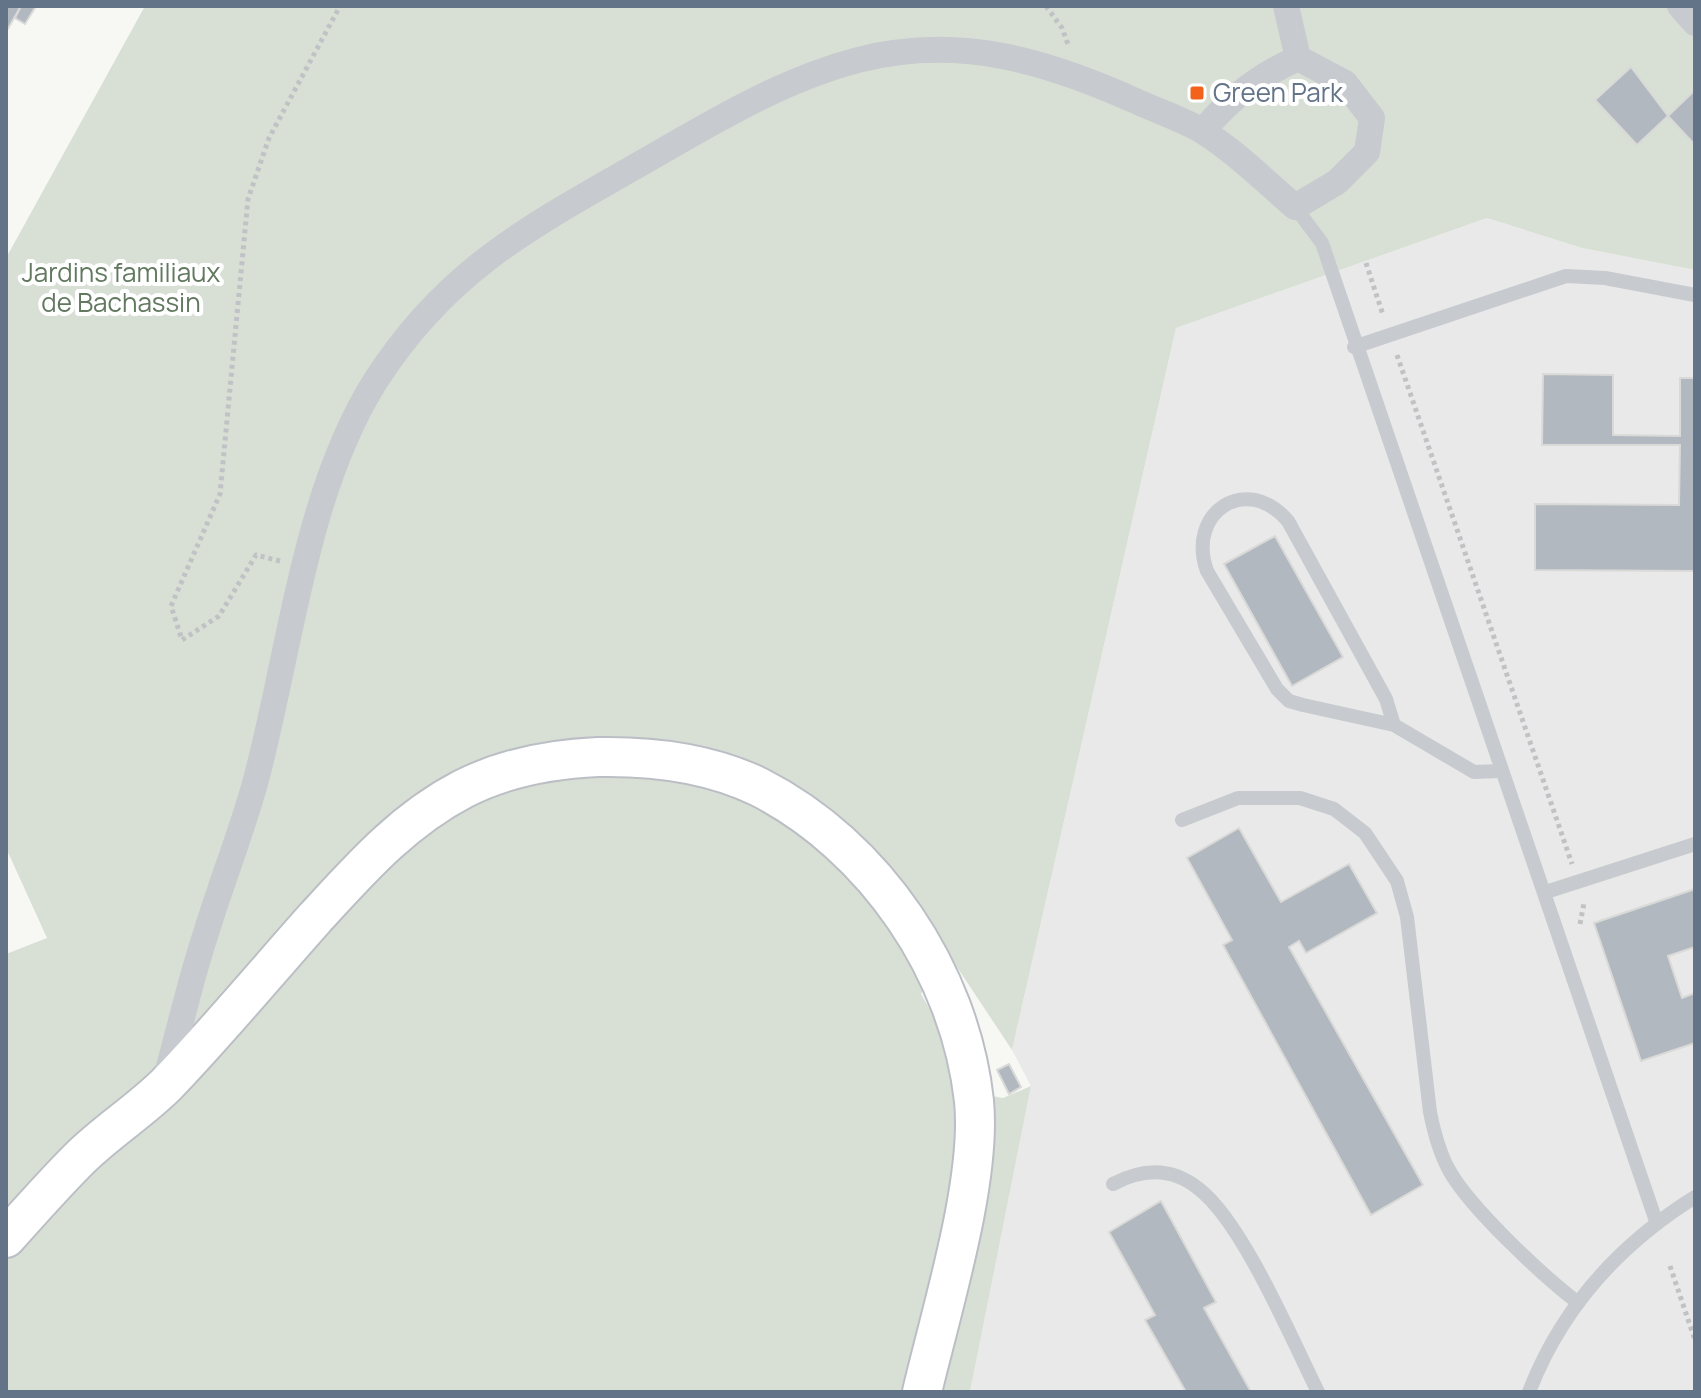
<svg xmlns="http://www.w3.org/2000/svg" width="1701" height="1398" font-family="Manrope,sans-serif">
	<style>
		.built { fill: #e8e9e8 }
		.green { fill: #d8e0d5 }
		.building { fill: #b1b8bf; stroke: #d9d9d7; stroke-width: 2 }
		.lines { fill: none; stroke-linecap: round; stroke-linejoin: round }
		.secondary-casing { stroke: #bbbfc5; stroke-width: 42 }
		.path { stroke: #c0c2c5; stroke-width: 5; stroke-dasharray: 4 4; stroke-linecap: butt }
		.service { stroke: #c7cace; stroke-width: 14 }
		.minor { stroke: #c7cace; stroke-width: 26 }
		.secondary { stroke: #fff; stroke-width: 38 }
		.poi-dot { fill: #f2621a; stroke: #fff; stroke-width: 3 }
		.labels { text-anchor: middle; stroke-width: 8; stroke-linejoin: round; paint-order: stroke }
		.poi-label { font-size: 26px; fill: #647488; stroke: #fff; text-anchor: start }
		.park-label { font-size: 26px; fill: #627960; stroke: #fff }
	</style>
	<rect width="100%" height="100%" fill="#f7f8f4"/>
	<polygon class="built" points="1487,218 1582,248 1695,270 1695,1392 970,1392 1031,1086 1012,1050 1176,328"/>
	<polygon class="green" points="145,6 1695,6 1695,270 1582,248 1487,218 1176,328 1012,1050 943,946 921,994 949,1043 956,1090 1003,1098 1031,1086 970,1392 6,1392 6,954 47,938 6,848 6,258"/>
	<g class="building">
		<polygon points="6,6 21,6 6,32"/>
		<polygon points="21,6 36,6 25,24 15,18"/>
		<polygon points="1631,67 1668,116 1637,145 1595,100"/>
		<polygon points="1695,90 1695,145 1668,116"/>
		<polygon points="1543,374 1613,375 1613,435 1680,436 1680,378 1695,378 1695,571 1535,570 1535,504 1679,505 1680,445 1542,445"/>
		<polygon points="1275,536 1343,657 1292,686 1224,564"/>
		<polygon points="1239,828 1281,902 1349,864 1377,913 1306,953 1299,941 1289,947 1423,1185 1371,1215 1223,945 1232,940 1187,858"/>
		<polygon points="1695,889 1695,947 1668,956 1682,998 1695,993 1695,1043 1641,1061 1594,923"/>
		<polygon points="1009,1064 1021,1087 1009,1094 997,1070"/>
		<polygon points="1161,1201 1216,1302 1204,1308 1251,1392 1186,1392 1145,1320 1155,1315 1109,1232"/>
	</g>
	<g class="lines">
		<g class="secondary-casing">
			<path id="secondary" d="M6 1238C30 1211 54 1184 79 1159 106 1132 140 1111 167 1084 218 1031 266 973 315 918 360 869 403 820 463 789 504 768 552 759 598 757 652 756 710 763 759 787 875 846 960 972 974 1101 982 1181 941 1311 922 1392"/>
		</g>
		<g class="path">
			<polyline points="1046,6 1062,28 1069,47"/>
			<polyline points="1366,263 1383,315"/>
			<polyline points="1397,355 1572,864"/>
			<polyline points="280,561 256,555 219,616 182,640 171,606 220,494 248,199 269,138 340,6"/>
			<polyline points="1580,924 1584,903"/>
			<polyline points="1670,1266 1695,1340"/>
		</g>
		<g class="service">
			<polyline points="1295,207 1322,243 1656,1221"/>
			<polyline points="1354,347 1566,276 1605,278 1695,295"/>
			<path d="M1394 725 1303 705 1289 701 1277 689 1207 571C1186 513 1246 472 1288 521L1386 699 1394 725 1474 772 1501 771"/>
			<path d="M1182 820 1238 798H1300L1334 809 1365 833 1397 881 1407 917 1430 1112C1434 1132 1439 1152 1449 1170 1470 1208 1542 1275 1577 1302"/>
			<polyline points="1546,892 1695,844"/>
			<path d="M1113 1184C1143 1168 1172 1167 1199 1189 1243 1223 1292 1340 1318 1392"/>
			<path d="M1529 1392C1561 1309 1620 1244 1695 1197"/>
		</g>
		<g class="minor">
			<polyline points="1286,6 1298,58"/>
			<polyline points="1680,6 1695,23"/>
			<path d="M165 1081C179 1032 190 981 206 933 221 884 240 836 254 787 290 657 303 495 376 380 445 273 524 230 631 169 703 128 777 81 858 60 959 34 1047 61 1138 102 1160 112 1184 120 1204 132 1237 153 1266 182 1295 207L1337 182 1367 152 1372 118 1345 83 1298 58C1259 76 1230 98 1203 131"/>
		</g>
		<use href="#secondary" class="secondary"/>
	</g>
	<rect class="poi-dot" x="1189" y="85" width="16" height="16" rx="4"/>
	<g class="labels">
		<g class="poi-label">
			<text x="1213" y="102">Green Park</text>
		</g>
		<g class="park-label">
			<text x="121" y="282">Jardins familiaux<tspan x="121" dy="30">de Bachassin</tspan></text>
		</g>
	</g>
	<rect width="1701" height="1398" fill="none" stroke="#647488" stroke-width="16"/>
</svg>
